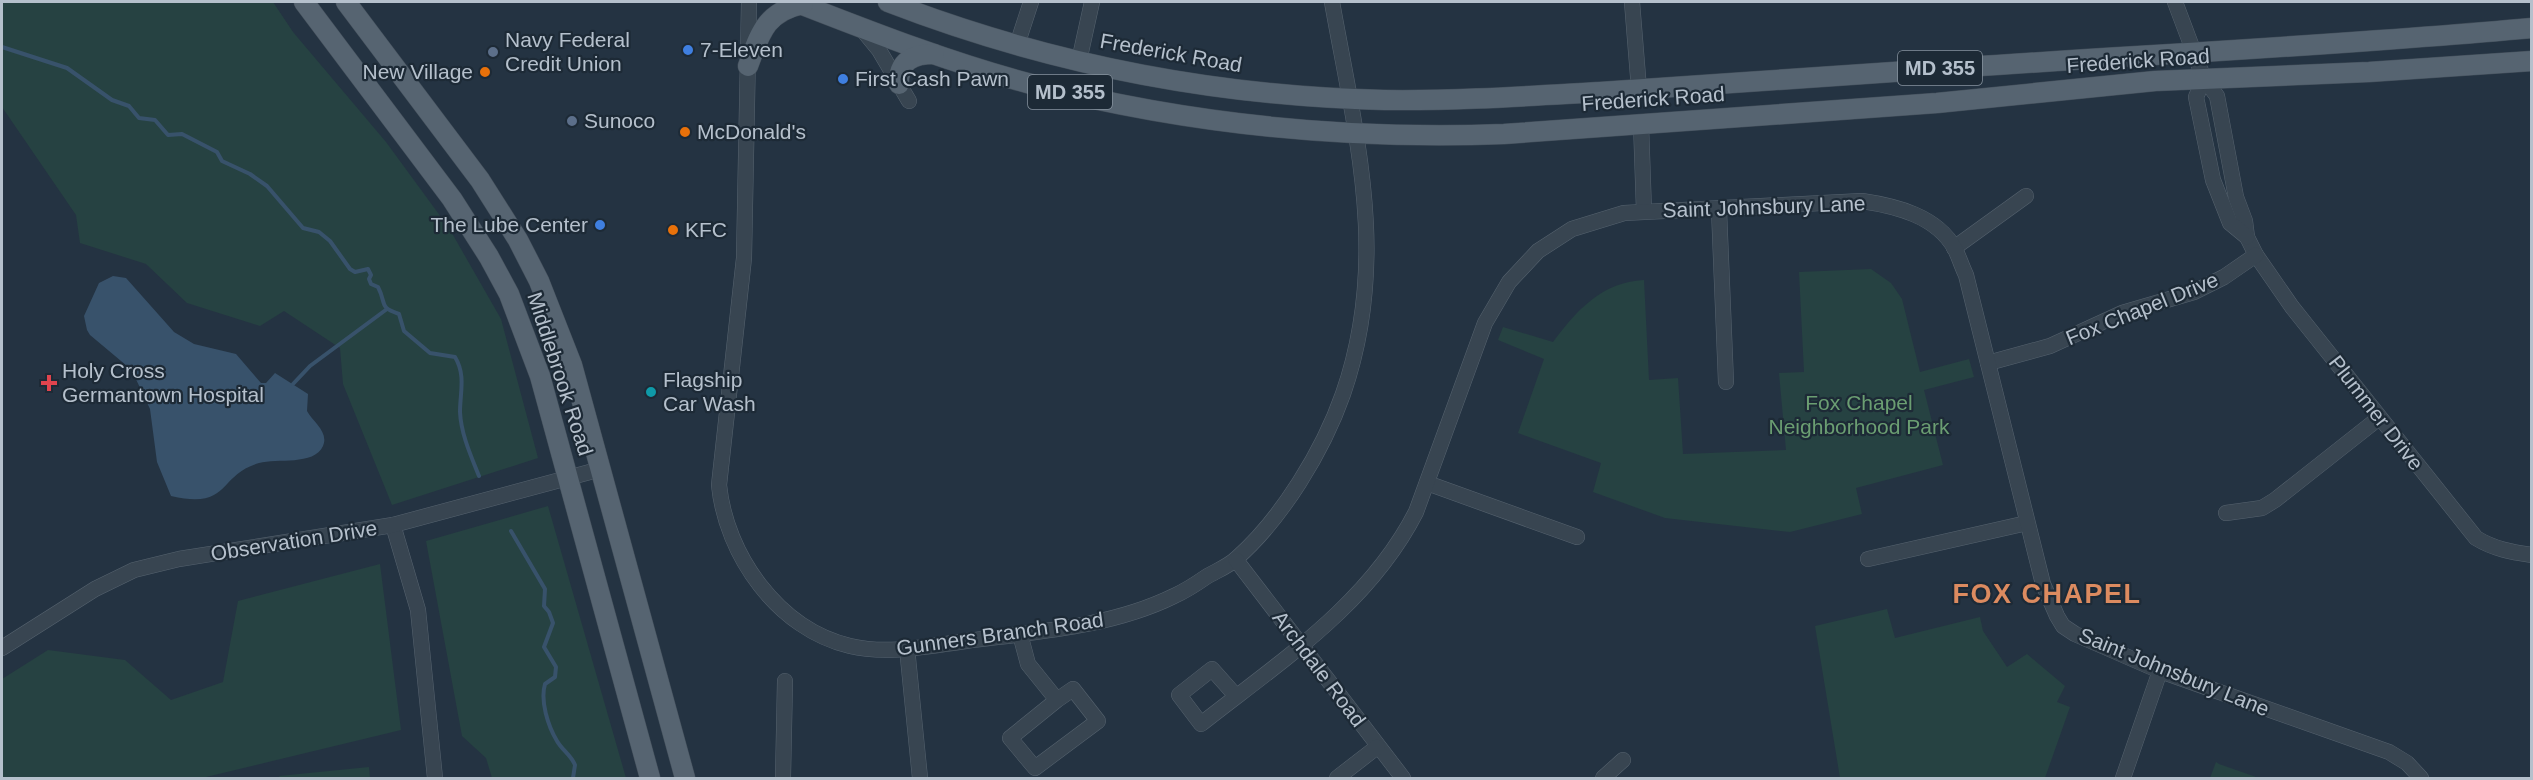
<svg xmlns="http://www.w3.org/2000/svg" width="2533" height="780" font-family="Helvetica,sans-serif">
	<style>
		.green { fill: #264242 }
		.water { fill: #38526b }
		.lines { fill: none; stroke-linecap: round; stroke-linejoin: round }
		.stream { stroke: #38526b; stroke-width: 4 }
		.minor-casing { stroke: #56636f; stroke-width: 16 }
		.major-casing { stroke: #424e5a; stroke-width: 21 }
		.minor { stroke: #384551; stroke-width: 15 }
		.major { stroke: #566471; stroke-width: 20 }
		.shop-dot { fill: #3f7fe0; stroke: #1d2a36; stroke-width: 2 }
		.service-dot { fill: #5c6f8a; stroke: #1d2a36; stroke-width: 2 }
		.food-dot { fill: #e8710a; stroke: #1d2a36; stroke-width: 2 }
		.health-dot { fill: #e0444e; stroke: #1d2a36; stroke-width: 2 }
		.culture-dot { fill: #0f9aa8; stroke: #1d2a36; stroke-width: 2 }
		.labels { text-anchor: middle; stroke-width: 4.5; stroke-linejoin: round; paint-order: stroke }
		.shield { fill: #1d2a36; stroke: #87939f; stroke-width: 1.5 }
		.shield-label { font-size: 20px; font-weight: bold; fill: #b5c0cc }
		.poi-label { font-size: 21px; fill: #b5c0cc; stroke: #1d2a36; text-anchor: start }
		.street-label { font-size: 21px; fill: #b5c0cc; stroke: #1d2a36 }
		.park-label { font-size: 21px; fill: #6b9e72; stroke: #1d2a36 }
		.district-label { font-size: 27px; font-weight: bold; letter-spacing: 1.5px; fill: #dc8b60; stroke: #1d2a36 }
	</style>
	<rect width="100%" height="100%" fill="#243342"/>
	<g class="green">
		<polygon points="2,2 273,2 293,32 386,142 449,228 501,319 538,458 392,505 343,384 340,348 284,311 260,326 187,303 146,264 80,243 76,215 2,107"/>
		<path d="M1871 269 1891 283 1902 299 1920 372 1969 359 1974 377 1924 390 1943 465 1856 488 1862 514 1790 532 1665 518 1593 492 1601 463 1518 433 1544 359 1498 340 1503 327 1553 342C1577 310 1602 282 1644 280L1649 380 1678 378 1683 454 1786 450 1779 373 1804 372 1799 272Z"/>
		<polygon points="548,506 626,778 492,778 486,758 462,736 426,541"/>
		<polygon points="380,564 401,730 202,778 2,778 2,679 48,650 125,660 171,700 223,682 238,601"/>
		<polygon points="1887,609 1895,638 1980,617 1983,631 2007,667 2027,654 2065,686 2057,702 2070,707 2045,778 1840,778 1815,626"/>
		<polygon points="2216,762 2219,764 2259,778 2210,778"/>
		<polygon points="369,767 370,778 280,778 279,776"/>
	</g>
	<path class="water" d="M113 276 126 278 174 332 194 344 236 354 261 383H266L275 373 308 394 307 411C313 422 329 432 323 446 314 466 277 458 259 463 217 475 231 510 171 496L157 462 150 409 134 375 127 366 90 335 87 330 84 316 99 283Z"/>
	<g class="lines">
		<g class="stream">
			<path d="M2 47 67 68 112 100 129 106 139 118 155 120 168 135 182 134 217 152 222 161 250 174 267 186 303 228 319 232 330 241 350 269 355 272 368 269 371 275 369 279 371 284 378 287C387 304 378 307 399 314L404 331 430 353 455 357C466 375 460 393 460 412 461 434 471 456 479 476"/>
			<polyline points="293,384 310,366 387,309"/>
			<path d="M511 531 545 589 544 606 549 612 553 623 544 647 556 667 555 677 545 684C540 701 548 726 557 741 562 750 571 755 575 765L573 778"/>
		</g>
		<g class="minor-casing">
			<g id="minor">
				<path d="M749 2 744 258 719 485C726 555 778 629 850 646 888 655 928 646 966 641 1035 632 1111 627 1174 596 1185 591 1196 584 1206 577 1216 571 1229 566 1237 558 1282 518 1323 451 1343 394 1390 259 1356 137 1332 2"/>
				<polyline points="1632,2 1639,89"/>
				<path d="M2175 2 2204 79 2217 96 2236 197 2245 221 2247 237 2256 255 2292 307 2476 538C2494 549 2511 552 2532 555"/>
				<polyline points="861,28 879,50 909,101"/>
				<polyline points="1017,45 1031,2"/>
				<polyline points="1079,61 1092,2"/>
				<polyline points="2204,79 2196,97 2213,180 2230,223 2247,237"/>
				<polyline points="1641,124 1644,211"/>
				<polyline points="1719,210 1726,382"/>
				<polyline points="1954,248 2026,196"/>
				<polyline points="1988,363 2050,346 2122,313 2194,292 2224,277 2256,255"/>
				<polyline points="1427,483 1577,537"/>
				<polyline points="2226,513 2262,508 2275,500 2379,418"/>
				<polyline points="393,525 418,610 435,778"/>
				<polyline points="1868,559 2027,523"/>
				<polyline points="1236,560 1403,778"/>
				<polyline points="1020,634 1028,664 1057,700 1073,689 1098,721 1035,768 1010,738 1057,700"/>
				<polyline points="2,648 95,589 134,570 179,559 393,525 601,469"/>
				<polyline points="907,648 920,778"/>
				<path d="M1236 696 1212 669 1179 695 1201 724C1281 661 1369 604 1416 512L1485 323 1509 282 1538 251 1572 229 1624 213 1862 201C1896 206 1937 216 1955 249 1959 257 1962 267 1966 275L2043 584 2057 616 2063 626 2075 634 2160 671 2389 752 2407 763 2421 778"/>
				<polyline points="783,778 785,681"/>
				<polyline points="1337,778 1377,747"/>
				<polyline points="1603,778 1623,760"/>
				<polyline points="2123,778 2160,671"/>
			</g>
		</g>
		<g class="major-casing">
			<g id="major">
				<polyline points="304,2 452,199 489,257 509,294 540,376 650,778"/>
				<polyline points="346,2 480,180 518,240 539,281 572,365 685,778"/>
				<path d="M795 2C872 32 951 63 1031 84 1186 124 1344 140 1504 134L1937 103 2155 81 2369 72 2532 61"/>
				<path d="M888 2C1046 63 1214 96 1384 100 1456 101 1528 96 1600 92 1703 85 1805 78 1908 71 2116 56 2324 47 2532 28"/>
				<path d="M748 66C760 34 765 12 803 4"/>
				<path d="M899 84C898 61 913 54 934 54"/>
			</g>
		</g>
		<use href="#minor" class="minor"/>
		<use href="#major" class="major"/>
	</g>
	<g class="shop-dot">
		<circle cx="688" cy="50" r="6"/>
		<circle cx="843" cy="79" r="6"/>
		<circle cx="600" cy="225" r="6"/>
	</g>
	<g class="service-dot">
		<circle cx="493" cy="52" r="6"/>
		<circle cx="572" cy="121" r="6"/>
	</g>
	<g class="food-dot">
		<circle cx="485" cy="72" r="6"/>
		<circle cx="685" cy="132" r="6"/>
		<circle cx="673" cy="230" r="6"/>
	</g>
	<path class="health-dot" d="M46 374h6v6h6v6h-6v6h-6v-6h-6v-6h6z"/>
	<circle class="culture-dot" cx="651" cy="392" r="6"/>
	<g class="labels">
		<g class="shield">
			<rect x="1898" y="51" width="84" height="34" rx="4.5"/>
			<rect x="1028" y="75" width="84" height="34" rx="4.5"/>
		</g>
		<g class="shield-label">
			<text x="1940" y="75">MD 355</text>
			<text x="1070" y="99">MD 355</text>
		</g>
		<g class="poi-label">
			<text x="505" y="47">Navy Federal<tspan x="505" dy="24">Credit Union</tspan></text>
			<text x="700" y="57">7-Eleven</text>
			<text x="473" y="79" text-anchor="end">New Village</text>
			<text x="855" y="86">First Cash Pawn</text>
			<text x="584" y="128">Sunoco</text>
			<text x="697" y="139">McDonald's</text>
			<text x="588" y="232" text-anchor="end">The Lube Center</text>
			<text x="685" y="237">KFC</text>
			<text x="62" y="378">Holy Cross<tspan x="62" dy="24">Germantown Hospital</tspan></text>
			<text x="663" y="387">Flagship<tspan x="663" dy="24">Car Wash</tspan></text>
		</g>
		<g class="street-label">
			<text transform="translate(1171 53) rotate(10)" y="7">Frederick Road</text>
			<text transform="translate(2138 61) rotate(-4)" y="7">Frederick Road</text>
			<text transform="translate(1653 99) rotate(-4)" y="7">Frederick Road</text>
			<text transform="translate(1764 207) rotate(-2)" y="7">Saint Johnsbury Lane</text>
			<text transform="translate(2142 309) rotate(-22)" y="7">Fox Chapel Drive</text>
			<text transform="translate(560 374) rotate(72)" y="7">Middlebrook Road</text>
			<text transform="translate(2376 413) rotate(52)" y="7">Plummer Drive</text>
			<text transform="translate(294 541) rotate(-9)" y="7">Observation Drive</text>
			<text transform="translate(1000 634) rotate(-8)" y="7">Gunners Branch Road</text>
			<text transform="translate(1319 669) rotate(53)" y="7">Archdale Road</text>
			<text transform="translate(2174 672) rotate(22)" y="7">Saint Johnsbury Lane</text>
		</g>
		<g class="park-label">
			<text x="1859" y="410">Fox Chapel<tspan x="1859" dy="24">Neighborhood Park</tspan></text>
		</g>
		<g class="district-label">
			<text x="2047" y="603">FOX CHAPEL</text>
		</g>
	</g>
	<rect width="2533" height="780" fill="none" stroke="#b5c0cc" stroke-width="6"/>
</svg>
